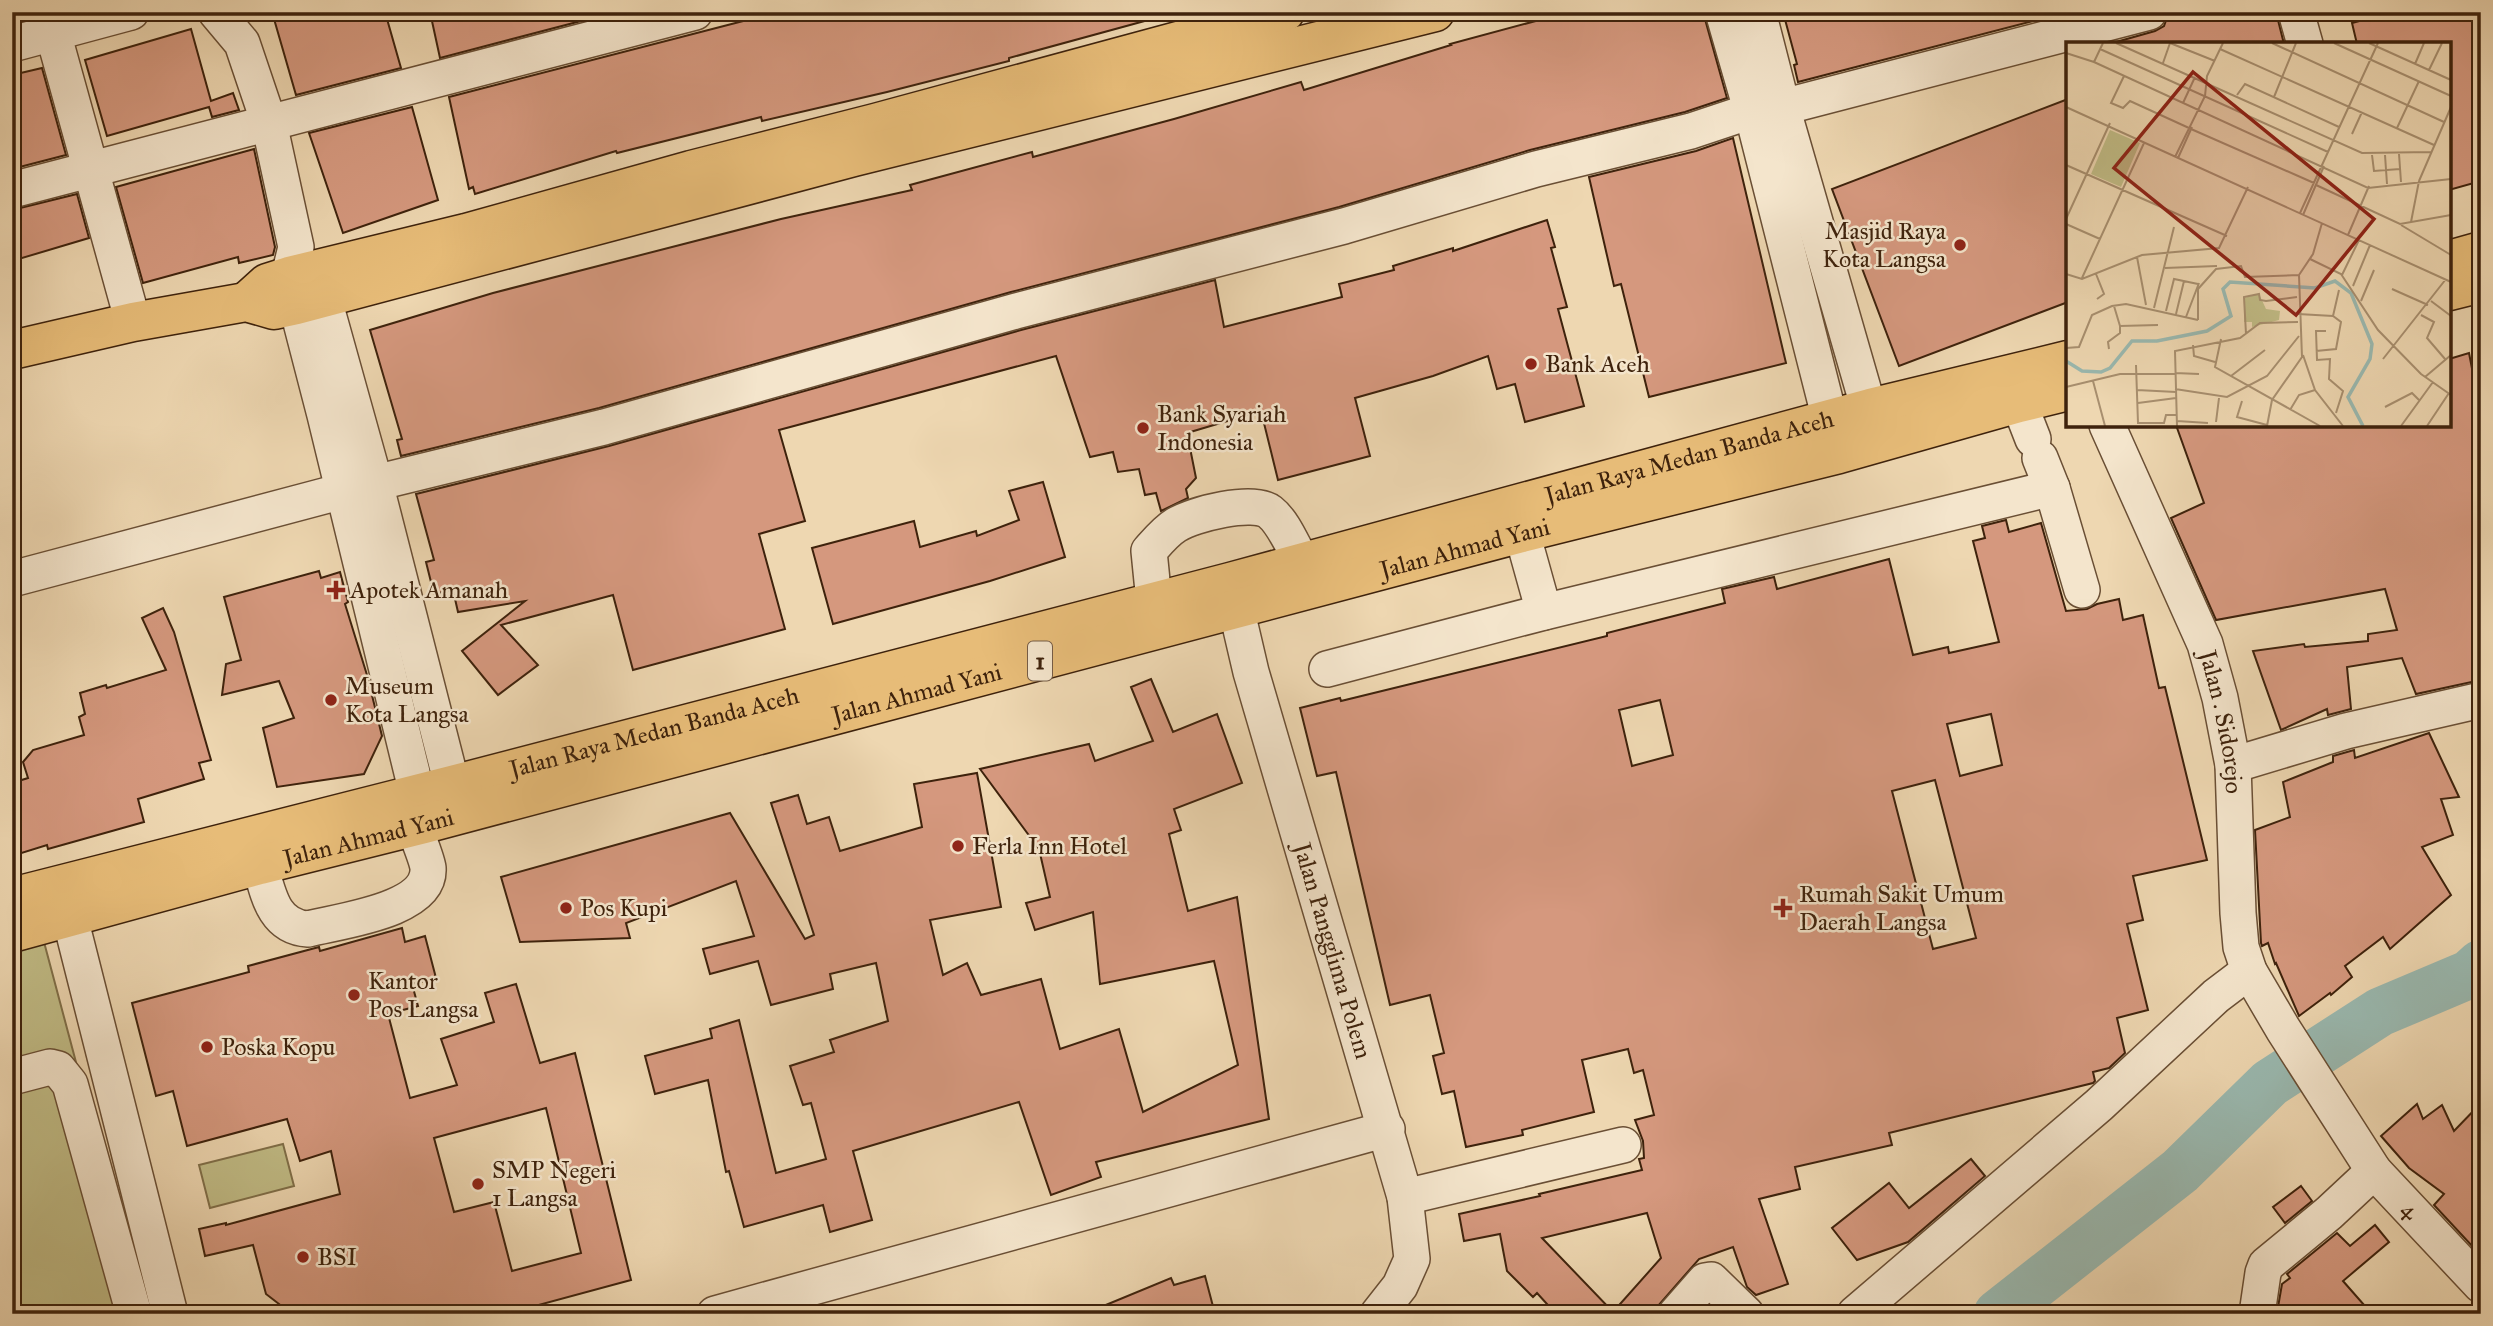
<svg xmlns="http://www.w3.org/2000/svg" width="2493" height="1326" font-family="'IM FELL Great Primer',serif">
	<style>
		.green { fill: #c1bc86; stroke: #806f49; stroke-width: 2 }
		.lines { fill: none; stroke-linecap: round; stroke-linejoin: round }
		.river { stroke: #9ab9b0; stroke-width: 49 }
		.building { fill: #d5987e; stroke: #3e220c; stroke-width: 2; fill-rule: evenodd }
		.minor-casing { stroke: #6a4f35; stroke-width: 38 }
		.major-casing { stroke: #3e220c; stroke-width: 41 }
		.minor { stroke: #f4e5cc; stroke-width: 35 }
		.major { stroke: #e7bc78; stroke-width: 38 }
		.poi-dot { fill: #8f2418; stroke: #f4e5cc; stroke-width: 2.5 }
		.labels { text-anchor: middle; stroke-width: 5; stroke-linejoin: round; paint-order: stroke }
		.shield { fill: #f4e5cc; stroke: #755c46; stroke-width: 2 }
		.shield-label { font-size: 23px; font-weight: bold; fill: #3e220c }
		.poi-label { font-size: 24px; fill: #3e220c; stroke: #f4e5cc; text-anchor: start }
		.street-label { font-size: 24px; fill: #3e220c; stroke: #f4e5cc }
		.inset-river { fill: none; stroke: #9ab9b0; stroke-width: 3.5 }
		.inset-road { fill: none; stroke: #a88f6f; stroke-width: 2 }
		.view { fill: #8f2418; fill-opacity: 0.15; stroke: #8f2418; stroke-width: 3.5 }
		.inset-edge { fill: none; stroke: #3e220c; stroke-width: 3.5 }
	</style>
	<rect width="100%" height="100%" fill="#eed7b1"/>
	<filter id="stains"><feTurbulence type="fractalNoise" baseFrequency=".00286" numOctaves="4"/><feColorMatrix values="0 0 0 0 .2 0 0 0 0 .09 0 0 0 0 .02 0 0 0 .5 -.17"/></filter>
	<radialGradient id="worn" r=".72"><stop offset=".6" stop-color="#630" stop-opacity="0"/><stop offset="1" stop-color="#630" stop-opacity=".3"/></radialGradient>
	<g class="green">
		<polygon points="44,942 143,1314 12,1314 12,951"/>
		<polygon points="283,1144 294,1186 210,1208 199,1165"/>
	</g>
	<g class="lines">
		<polyline class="river" points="1998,1314 2180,1171 2270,1083 2380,1012 2470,974 2481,964"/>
	</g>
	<g class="building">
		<polygon points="272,12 385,12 401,68 296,95"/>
		<polygon points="430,12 578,12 581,21 440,58"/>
		<polygon points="761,12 1151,12 1152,19 1009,58 1009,61 887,92 762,121 761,117 617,153 616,151 475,194 473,187 469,189 449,97 751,19 750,15"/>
		<polygon points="1569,12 1703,12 1727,98 1685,112 1530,150 1339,207 1011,292 599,408 401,456 397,440 402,439 370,330 493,293 781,219 912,190 910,185 1032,152 1033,157 1174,119 1301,82 1304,90 1451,45 1450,44"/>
		<polygon points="1783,12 2068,12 1798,82 1794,65 1797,64"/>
		<polygon points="2169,12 2276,12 2284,44 2109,44 2155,31 2164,26"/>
		<polygon points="2393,12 2481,12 2481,181 2449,190 2449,44 2357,44 2352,23"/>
		<polygon points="191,29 211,101 233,93 239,110 212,117 209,107 107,136 85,60"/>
		<polygon points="42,68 66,155 12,169 12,75"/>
		<polygon points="2068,99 2068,302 1899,366 1832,189"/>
		<polygon points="412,107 438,200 343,233 309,133"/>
		<polygon points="1733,138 1786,363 1649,397 1621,284 1614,286 1589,177 1696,151"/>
		<polygon points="254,149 275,247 273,255 239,263 238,257 143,283 116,187"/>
		<polygon points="77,194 89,238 12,261 12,210"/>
		<polygon points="1547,220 1555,247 1551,248 1567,307 1558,309 1584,406 1525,422 1515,384 1497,389 1488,356 1433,376 1355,398 1370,456 1278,480 1261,411 1187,433 1196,478 1186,489 1188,498 1161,511 1156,493 1145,495 1139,469 1118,472 1113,452 1090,457 1056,356 779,430 805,521 759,534 785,629 633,670 613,595 501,625 538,665 498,695 462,651 525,601 458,612 453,590 434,594 426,562 434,560 416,494 609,446 1021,330 1215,280 1224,327 1342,297 1339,284 1394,270 1393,266 1453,248 1453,251"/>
		<polygon points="2469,353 2475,384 2481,383 2481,680 2416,694 2402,658 2347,667 2351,709 2328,715 2327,709 2281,730 2253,651 2304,644 2305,647 2368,641 2368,634 2397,630 2385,589 2216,620 2171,518 2204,503 2176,425 2449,425 2449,359"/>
		<polygon points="1043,482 1065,557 990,581 833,624 812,548 914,521 920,547 976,531 977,536 1019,520 1009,491"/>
		<path d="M2006 520 2009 532 2041 523 2066 611 2087 609 2097 604 2119 599 2123 620 2143 615 2159 688 2165 687 2207 860 2133 876 2143 920 2127 924 2148 1010 2117 1018 2125 1053 2109 1068 2093 1072 2095 1081 2093 1083 1889 1133 1892 1145 1795 1167 1800 1189 1759 1199 1788 1284 1756 1295 1747 1287 1733 1247 1699 1259 1651 1314H1556L1537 1293 1533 1297 1507 1271 1500 1234 1464 1241 1459 1214 1540 1196 1539 1194 1642 1170 1639 1159 1644 1158 1643 1141 1635 1120 1654 1115 1643 1070 1634 1073 1628 1049 1582 1060 1594 1112 1522 1130 1523 1135 1466 1147 1454 1091 1442 1094 1433 1056 1444 1053 1430 995 1390 1005 1336 772 1317 776 1300 708 1340 698 1341 701 1607 636V633L1725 603 1722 589 1774 577 1777 589 1889 559 1913 655 1948 647 1949 653 1999 642 1973 541 1985 538 1982 526ZM1660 700 1673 755 1632 766 1619 710ZM1991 714 2002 765 1960 776 1947 724ZM1935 780 1976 938 1933 949 1892 791ZM1647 1213 1661 1258 1613 1312 1542 1238Z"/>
		<polygon points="319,571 321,578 340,572 348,602 345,604 367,675 382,736 364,774 277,787 263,728 294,718 279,681 222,695 226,664 241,660 224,597"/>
		<polygon points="163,608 174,632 211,760 199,763 204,779 138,799 144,822 48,849 47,845 12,856 12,783 28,778 23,762 33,750 84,735 79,717 85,714 80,693 106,685 107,688 166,670 142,618"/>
		<polygon points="1151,679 1173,732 1217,714 1242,783 1174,809 1181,830 1169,834 1188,911 1237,897 1269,1119 1096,1162 1101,1177 1051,1195 1019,1102 853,1151 872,1220 830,1232 823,1205 744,1227 729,1171 726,1172 708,1080 655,1094 645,1056 712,1038 710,1029 739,1020 776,1173 826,1159 811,1103 803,1105 790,1066 834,1052 830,1040 888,1021 876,963 830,974 833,989 771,1005 758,961 710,974 703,949 754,936 736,881 626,923 630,938 520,942 501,877 730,813 805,939 814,935 771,803 798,795 807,824 829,817 840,851 922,827 914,784 977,773 1001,907 930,920 943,975 967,963 981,995 1041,979 1060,1049 1119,1029 1143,1112 1238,1065 1214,961 1100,984 1093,912 1035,930 1026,903 1050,897 1039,849 980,769 1089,744 1095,761 1153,741 1131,687"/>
		<polygon points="2429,733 2459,797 2441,799 2453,835 2422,847 2451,895 2390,949 2383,937 2345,966 2352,977 2331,995 2330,993 2299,1016 2276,963 2275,964 2268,943 2262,946 2261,943 2255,830 2290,817 2283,782 2333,762 2333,756 2354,750 2355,758"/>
		<path d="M402 928 405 942 425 936 436 978 412 984 418 1006 388 1014 410 1098 457 1085 441 1039 494 1022 485 993 516 984 540 1063 575 1053 631 1280 505 1314H292L266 1294 253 1245 205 1256 199 1229 226 1223V1225L340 1194 331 1151 300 1161 287 1119 187 1146 173 1091 156 1096 132 1003 249 972 248 966 319 947 320 951ZM546 1108 581 1253 512 1271 494 1202 454 1212 434 1138Z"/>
		<polygon points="2481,1103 2481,1238 2473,1247 2434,1205 2444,1194 2409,1168 2381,1136 2417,1104 2423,1119 2442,1105 2454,1131"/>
		<polygon points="1971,1159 1985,1176 1908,1242 1857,1260 1832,1228 1889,1183 1909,1208"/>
		<polygon points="2301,1186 2312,1201 2285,1223 2273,1207"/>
		<polygon points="2375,1225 2389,1242 2343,1281 2372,1314 2283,1314 2278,1307 2282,1284 2290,1278 2287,1274 2337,1233 2350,1246"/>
		<polygon points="1205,1276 1215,1314 1084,1314 1171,1278 1174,1285"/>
	</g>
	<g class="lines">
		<g class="minor-casing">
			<g id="minor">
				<polyline points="216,12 242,43 269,123 296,247 289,276 325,415 424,822"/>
				<polyline points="1723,12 1753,116 1837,447"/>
				<polyline points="1758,12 1786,121 1877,437"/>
				<polyline points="2296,12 2305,44"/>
				<polyline points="53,33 133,322"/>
				<polyline points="12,44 131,12"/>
				<polyline points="1783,107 2149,12"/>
				<polyline points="12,190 695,12"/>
				<polyline points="316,271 375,483 459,812"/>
				<polyline points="2019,403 2033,439"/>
				<path id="s1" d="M2107 425 2205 644 2220 698 2233 765 2238 913 2241 947 2249 971 2283 1029 2374 1171 2481 1285"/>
				<polyline points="2040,458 2052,488 2082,590"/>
				<polyline points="375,483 604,427 1016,311 1344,226 1536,169 1691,131 1751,111"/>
				<polyline points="1517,504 1522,533 1544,612"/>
				<polyline points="12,579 343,491"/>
				<path id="s2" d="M1230 582 1251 672 1405 1197 1412 1259 1400 1286 1378 1314"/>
				<path d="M1154 601 1149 551C1157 542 1166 531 1176 525 1194 514 1253 499 1270 512 1284 523 1293 547 1302 562"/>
				<polyline points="1327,669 1544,612 2052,488"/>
				<polyline points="2233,765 2346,731 2481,700"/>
				<path d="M260 865C268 893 273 927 308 929 338 921 431 911 428 868 427 859 417 836 414 826"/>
				<polyline points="70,918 170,1314"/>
				<polyline points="12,1077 50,1067 58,1069 70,1084 134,1314"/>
				<polyline points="1405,1197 1623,1145"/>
				<polyline points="715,1314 1387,1129"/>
				<polyline points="1676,1314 1705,1281 1711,1280 1746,1314"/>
				<polyline points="1855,1314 2099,1105 2216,996 2249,971"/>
				<polyline points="2257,1314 2263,1273 2266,1265 2329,1213 2374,1171"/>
			</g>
		</g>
		<g class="major-casing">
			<g id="major">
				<polyline points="2449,260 2481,251"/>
				<polyline points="2449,291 2481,283"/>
				<polyline points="246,302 267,283 289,276 466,233 691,170 875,123 1285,12"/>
				<polyline points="12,350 133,322 246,302 274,310 297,305 854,157 1435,12"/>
				<path id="s3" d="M12 897 452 785 1230 582 1870 408 2068 360"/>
				<path id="s4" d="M12 933 260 865 424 824 1522 533 1839 454 2019 403 2068 391"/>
			</g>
		</g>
		<use href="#minor" class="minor"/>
		<use href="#major" class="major"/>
	</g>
	<g class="poi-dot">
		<circle cx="1960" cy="245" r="7"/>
		<circle cx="1531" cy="364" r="7"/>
		<circle cx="1143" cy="428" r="7"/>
		<path d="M332.5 579.5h7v7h7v7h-7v7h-7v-7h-7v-7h7z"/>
		<circle cx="331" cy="700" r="7"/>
		<circle cx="958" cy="846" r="7"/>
		<circle cx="566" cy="908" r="7"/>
		<path d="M1779.5 897.5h7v7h7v7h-7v7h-7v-7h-7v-7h7z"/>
		<circle cx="354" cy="995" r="7"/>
		<circle cx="207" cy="1047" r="7"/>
		<circle cx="478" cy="1184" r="7"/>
		<circle cx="303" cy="1257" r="7"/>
	</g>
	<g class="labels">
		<rect class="shield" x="1028" y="641.5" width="24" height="39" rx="5"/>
		<g class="shield-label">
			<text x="1040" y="669">1</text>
		</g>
		<g class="poi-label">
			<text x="1946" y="239" text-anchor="end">Masjid Raya<tspan x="1946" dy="28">Kota Langsa</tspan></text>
			<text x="1545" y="372">Bank Aceh</text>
			<text x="1157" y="422">Bank Syariah<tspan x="1157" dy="28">Indonesia</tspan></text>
			<text x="350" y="598">Apotek Amanah</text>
			<text x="345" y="694">Museum<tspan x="345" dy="28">Kota Langsa</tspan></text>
			<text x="972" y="854">Ferla Inn Hotel</text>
			<text x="1799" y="902">Rumah Sakit Umum<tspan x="1799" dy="28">Daerah Langsa</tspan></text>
			<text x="580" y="916">Pos Kupi</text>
			<text x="368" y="989">Kantor<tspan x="368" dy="28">Pos Langsa</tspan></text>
			<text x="221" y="1055">Poska Kopu</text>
			<text x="492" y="1178">SMP Negeri<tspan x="492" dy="28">1 Langsa</tspan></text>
			<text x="317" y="1265">BSI</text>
		</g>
		<g class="street-label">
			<text dy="8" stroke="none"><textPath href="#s3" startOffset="1734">Jalan Raya Medan Banda Aceh</textPath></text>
			<text dy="8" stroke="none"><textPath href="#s4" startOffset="1503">Jalan Ahmad Yani</textPath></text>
			<text dy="8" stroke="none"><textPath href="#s4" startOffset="936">Jalan Ahmad Yani</textPath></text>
			<text dy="8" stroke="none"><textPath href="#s1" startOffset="320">Jalan . Sidorejo</textPath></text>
			<text dy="8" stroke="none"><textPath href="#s3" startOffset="663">Jalan Raya Medan Banda Aceh</textPath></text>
			<text dy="8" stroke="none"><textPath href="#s4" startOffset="369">Jalan Ahmad Yani</textPath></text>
			<text dy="8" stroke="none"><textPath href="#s2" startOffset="383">Jalan Pangglima Polem</textPath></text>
			<text dy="8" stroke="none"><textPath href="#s1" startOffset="861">4</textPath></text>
		</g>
	</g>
	<g transform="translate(2066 42)">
		<rect width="385" height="385" fill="#eed7b1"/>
		<path d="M44 88 74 101 55 145 25 132ZM193 252 200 267 214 269 213 278 186 285V280H178V256Z" fill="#c1bc86"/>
		<path class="inset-river" d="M0 319 16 329 35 330 44 326 66 299H91L141 289 165 274 157 247 164 240 249 246 269 239 285 251 306 302 304 317 282 355 297 384"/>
		<path class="inset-road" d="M50 1 296 111 365 110M104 1 149 19M206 1 378 80M268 1 385 54M303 1 385 38M34 7 262 110M154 7 368 103M0 11 28 20 302 146 385 137M28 20 37 1M97 21 104 1M349 22 358 1M363 28 376 1M58 34 45 61 57 66 64 59 123 86M171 53 179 42 273 85M208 55 230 1M117 61 129 35M0 65 385 240M331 86 353 39M125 87 248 141M286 92 296 70M333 112 335 140M306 113 308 129 334 127M319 113 321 142M109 115 139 54 141 34 157 1M112 116 126 85M0 123 161 194M353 139 385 65M250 143 334 182 385 173M234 171 312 1M237 173 258 124M0 177 44 81M345 180 353 139M0 182 34 197M335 183 385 213M282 193 303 144M71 215 80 263M244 217 275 232 312 288 355 332 385 353M99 226 151 224M0 232 16 237 76 213 153 206 182 145M30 232 38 252 31 257M276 233 293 198M16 236 78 101M287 244 304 203M326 247 362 263M295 259 308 228M365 259 385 274M48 264 54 284 92 283M88 266 108 185M100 269 108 237 132 242M110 272 118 239M232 272 267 274 275 280 270 307 250 309M355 273 368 280 361 296 379 317M267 274 273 248M120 275 133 241M132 278V247L150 227 175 224 179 235 233 233M260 289H250L251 318 264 317 263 337 277 349 270 371M180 292 178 255 193 252 194 258 200 259 231 255M155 297 149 325 254 384M127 303 128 314 149 320M0 306 13 305 26 273 46 264 60 262 132 278M43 307 42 300 54 291V284M237 313 249 348 277 384M317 317 380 237M70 323 72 381H98L100 373H110M109 331 133 332M165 334 199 308M359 335 385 313M27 339 39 384M0 345 54 332H109M109 347 161 355 201 334 233 294M71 348 110 350M176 359 171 375 201 383M72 361 110 356M319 365 346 351 354 359M224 368 233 353 249 348M111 379 142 381M150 380 153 356M111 384 109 309 174 296 194 281 232 280M201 384 206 358 236 315 233 233 247 212 256 181M335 384 367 340M361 384 383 351"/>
		<path class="view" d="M127 30 308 177 230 273 48 126Z"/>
		<rect width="385" height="385" class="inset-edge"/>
	</g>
	<rect width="2493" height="1326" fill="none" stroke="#eed7b1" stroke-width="42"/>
	<rect x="14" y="14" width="2465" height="1298" fill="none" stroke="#3e220c" stroke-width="3.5"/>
	<rect x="21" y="21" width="2451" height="1284" fill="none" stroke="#3e220c" stroke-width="2"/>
	<rect width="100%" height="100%" filter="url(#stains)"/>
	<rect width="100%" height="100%" fill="url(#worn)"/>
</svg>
